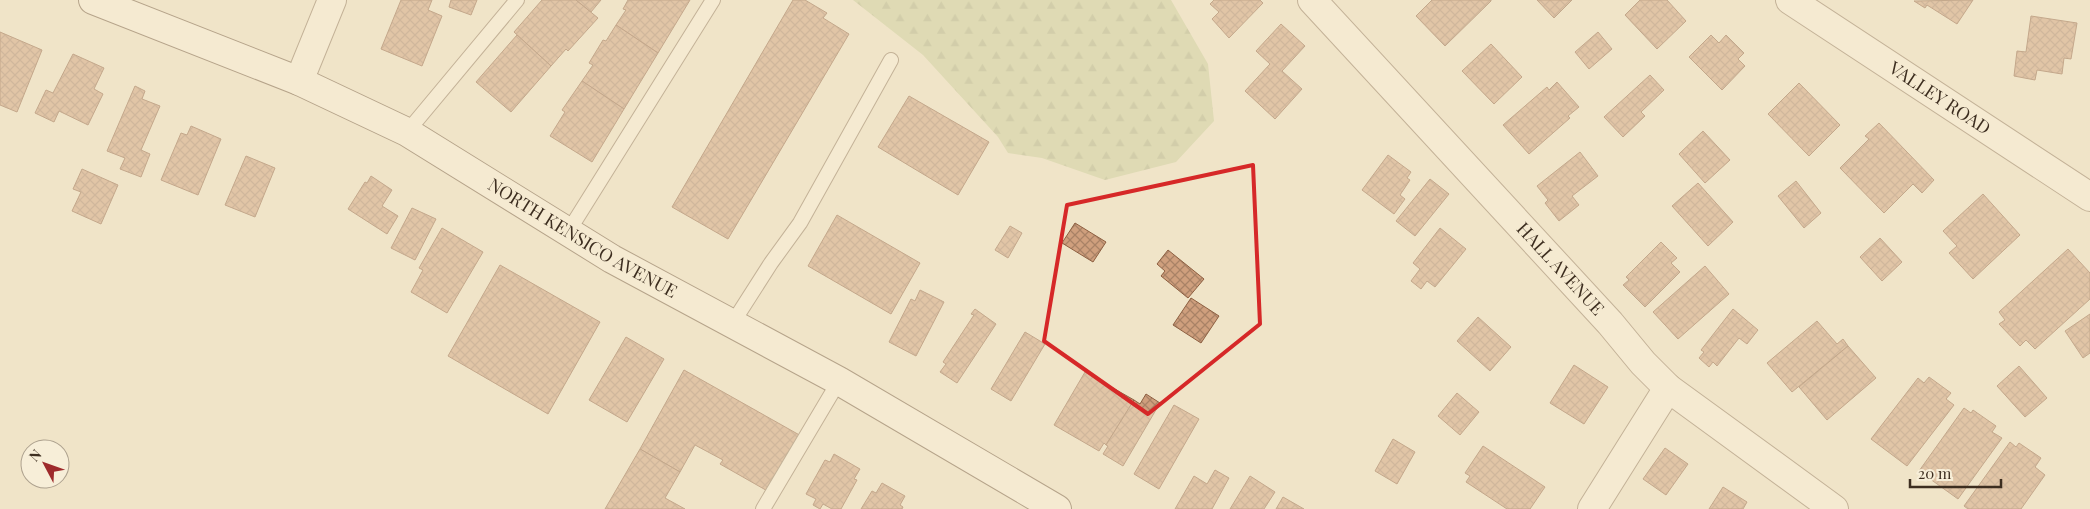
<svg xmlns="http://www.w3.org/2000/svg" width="2090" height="509" font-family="'Playfair Display',serif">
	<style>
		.forest { fill: url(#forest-firs) }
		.building { fill: url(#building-cross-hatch); stroke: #8d5f41 }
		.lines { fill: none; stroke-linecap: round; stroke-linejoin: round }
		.lane-casing { stroke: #8d765c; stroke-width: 16 }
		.street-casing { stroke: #8d765c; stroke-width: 30 }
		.secondary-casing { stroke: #6f573f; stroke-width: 30 }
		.lane { stroke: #faf1dc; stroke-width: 14 }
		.street { stroke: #faf1dc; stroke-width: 28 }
		.secondary { stroke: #faf1dc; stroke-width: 28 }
		.marked { fill: none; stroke: #d62828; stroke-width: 4; stroke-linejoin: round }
		.labels { text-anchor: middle; stroke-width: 4; stroke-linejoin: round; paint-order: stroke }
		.street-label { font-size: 18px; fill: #3d2e20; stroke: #f7eed8 }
	</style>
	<defs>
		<pattern id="forest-firs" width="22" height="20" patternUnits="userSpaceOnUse" patternTransform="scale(1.25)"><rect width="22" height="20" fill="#c9cf9b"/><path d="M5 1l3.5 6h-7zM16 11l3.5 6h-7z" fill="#aeb285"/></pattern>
		<pattern id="building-cross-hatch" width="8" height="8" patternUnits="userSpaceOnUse" patternTransform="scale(1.25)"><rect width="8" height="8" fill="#cf9f7d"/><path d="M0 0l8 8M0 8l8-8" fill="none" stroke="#a98266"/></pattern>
	</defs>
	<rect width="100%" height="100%" fill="#f0e4c8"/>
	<polygon class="forest" points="853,0 1171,0 1208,64 1214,121 1176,162 1105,180 1042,158 1008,153 998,137 923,55"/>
	<g class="building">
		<polygon points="401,0 432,0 428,10 442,16 422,66 381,49"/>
		<polygon points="451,0 477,0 471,15 449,7"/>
		<polygon points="542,0 576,0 598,18 568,51 566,49 551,66 514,32"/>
		<polygon points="576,0 601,0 591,12"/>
		<polygon points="628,0 690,0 658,53 616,25 626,10 623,9"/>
		<polygon points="793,0 805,0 827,13 823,18 849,34 728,239 672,207"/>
		<polygon points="1214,0 1260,0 1263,3 1229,38 1212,19 1219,12 1210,4"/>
		<polygon points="1432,0 1491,0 1491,1 1445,46 1416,16"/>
		<polygon points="1537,0 1572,0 1554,18"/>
		<polygon points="1640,0 1667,0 1686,21 1657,49 1625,15"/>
		<polygon points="1973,0 1957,24 1927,5 1925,8 1914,1"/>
		<polygon points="2031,16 2077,23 2071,59 2064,58 2062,74 2037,70 2035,80 2014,76 2017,51 2026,52"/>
		<polygon points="1281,24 1305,46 1282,71 1302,89 1275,119 1245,91 1270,64 1256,51"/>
		<polygon points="616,25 658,53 624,109 582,81 593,65 589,63 603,40 606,41"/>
		<polygon points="0,32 42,50 17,112 0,105"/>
		<polygon points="1598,32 1612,49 1589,69 1575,52"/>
		<polygon points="517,35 551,66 511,112 476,82"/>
		<polygon points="1711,35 1719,43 1726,35 1744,53 1738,59 1745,66 1722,90 1689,57"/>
		<polygon points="1491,44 1522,77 1494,104 1462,71"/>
		<polygon points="73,54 104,68 94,89 103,94 88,125 59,111 54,122 35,113 46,90 53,93"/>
		<polygon points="1650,75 1664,90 1641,112 1645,116 1623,137 1604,117"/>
		<polygon points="582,81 624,109 592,162 550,136 565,112 562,110"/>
		<polygon points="1557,82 1579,107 1568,116 1570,118 1529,154 1503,125 1547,87 1549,90"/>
		<polygon points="1799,83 1840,125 1809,156 1768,114"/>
		<polygon points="135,86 145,91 142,99 160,106 141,150 150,154 141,177 120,169 125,158 107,151"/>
		<polygon points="909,96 989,142 958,195 878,147"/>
		<polygon points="1879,123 1934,180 1922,193 1913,184 1884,213 1840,168 1869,139 1865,136"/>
		<polygon points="191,126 221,139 198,195 161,180 181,133 187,135"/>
		<polygon points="1703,131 1730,160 1705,183 1679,154"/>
		<polygon points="1580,152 1598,176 1572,196 1579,205 1559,221 1545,203 1548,200 1537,186"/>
		<polygon points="1388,155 1411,172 1407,178 1410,180 1400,195 1405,199 1394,214 1362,190"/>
		<polygon points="246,156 275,168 255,217 225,205"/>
		<polygon points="82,169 118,185 101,224 72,211 81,192 73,189"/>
		<polygon points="371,176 392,190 382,206 398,216 387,234 348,209 365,182 367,183"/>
		<polygon points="1430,179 1449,194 1415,236 1396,221"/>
		<polygon points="1796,181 1821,213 1804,228 1778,196"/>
		<polygon points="1698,183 1733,222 1708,246 1672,206"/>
		<polygon points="1983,194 2020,235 1973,279 1949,253 1957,246 1943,231"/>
		<polygon points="412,208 436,219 415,260 391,248"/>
		<polygon points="837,215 920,263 891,314 808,266"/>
		<polygon points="1075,223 1106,242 1093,262 1062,243"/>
		<polygon points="1010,226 1022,233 1008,258 995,250"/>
		<polygon points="442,228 483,252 447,313 411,292 423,270 419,268"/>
		<polygon points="1440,228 1466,249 1435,287 1427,281 1421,289 1411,281 1420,269 1413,263"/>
		<polygon points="1880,238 1902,262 1882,281 1860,257"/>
		<polygon points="1661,242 1677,258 1671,263 1680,272 1645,307 1623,285 1629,280 1626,277"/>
		<polygon points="2068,249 2090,273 2090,299 2035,349 2026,340 2020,346 1999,324 2005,320 1999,312"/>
		<polygon points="1168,250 1204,279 1188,298 1161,276 1165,271 1157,264"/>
		<polygon points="500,265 600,322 548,414 448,356"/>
		<polygon points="1705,266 1729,294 1678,339 1653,312"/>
		<polygon points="920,290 944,302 916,356 889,342 911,299 915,301"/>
		<polygon points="1191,298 1219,316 1201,343 1173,325"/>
		<polygon points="975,309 996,324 957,383 940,372 946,364 943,362 974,315 971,314"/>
		<polygon points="1733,309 1758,330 1747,344 1739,338 1717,366 1713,362 1709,367 1699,358 1704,352 1701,350"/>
		<polygon points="2090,314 2090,353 2083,358 2065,331"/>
		<polygon points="1478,317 1511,347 1490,371 1457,341"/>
		<polygon points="1817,321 1837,344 1843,339 1848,346 1792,392 1767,363"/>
		<polygon points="1025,332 1045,344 1011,401 991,389"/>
		<polygon points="626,337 664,359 627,422 589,400"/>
		<polygon points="1848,346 1876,378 1827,420 1799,387"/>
		<polygon points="1574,365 1608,387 1584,424 1550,403"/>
		<polygon points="2019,366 2047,398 2025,417 1997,386"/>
		<polygon points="684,370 803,437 771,493 720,464 723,460 695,445 680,472 640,449"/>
		<polygon points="1085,372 1134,400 1106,445 1104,443 1099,451 1054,425"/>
		<polygon points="1929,377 1951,393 1946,399 1954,405 1907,466 1871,439 1918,378 1924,383"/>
		<polygon points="1457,393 1479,412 1460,435 1438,416"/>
		<polygon points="1146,394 1160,403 1123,466 1103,454 1108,446 1106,445 1134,400 1140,404"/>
		<polygon points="1174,405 1199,419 1159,489 1134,474"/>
		<polygon points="1964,408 1971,413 1973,410 1996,426 1992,432 2002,438 1958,499 1919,471"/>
		<polygon points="1393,439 1415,452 1397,484 1375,471"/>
		<polygon points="2010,442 2016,447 2019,443 2041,458 2035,467 2045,475 2021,509 1968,509 1964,506"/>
		<polygon points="1483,446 1545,487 1530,509 1507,509 1466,482 1470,476 1465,473"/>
		<polygon points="1665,448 1688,464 1666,495 1643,479"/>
		<polygon points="640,449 680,472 665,498 685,509 605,509"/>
		<polygon points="834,454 860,469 854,479 857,480 841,509 832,509 823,504 820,509 813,505 816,499 806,494 825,460 830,462"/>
		<polygon points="1215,470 1229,478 1212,509 1175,509 1194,476 1207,484"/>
		<polygon points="1250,476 1275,492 1264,509 1230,509"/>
		<polygon points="882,483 905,496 900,505 903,507 902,509 861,509 872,491 876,493"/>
		<polygon points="1723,487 1747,502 1743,509 1709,509"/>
		<polygon points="1283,497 1304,509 1276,509"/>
	</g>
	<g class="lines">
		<g class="lane-casing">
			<g id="lane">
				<polyline points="407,132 517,0"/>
				<polyline points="568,232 713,0"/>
				<polyline points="732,324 771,263 800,223 891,60"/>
				<polyline points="763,509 839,381"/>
			</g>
		</g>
		<g class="street-casing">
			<g id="street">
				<path id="s1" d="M1312 0 1610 323 1643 363 1668 388 1834 509"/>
				<path id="s2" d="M1790 0 2090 197"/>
				<polyline points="299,81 332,0"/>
				<polyline points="1592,509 1668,388"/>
			</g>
		</g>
		<g class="secondary-casing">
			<g id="secondary">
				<path id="s3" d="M93 0 299 81 407 132 612 259 839 381 1057 509"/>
			</g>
		</g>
		<use href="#lane" class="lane"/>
		<use href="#street" class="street"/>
		<use href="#secondary" class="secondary"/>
	</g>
	<path d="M0 0H2090V509H0ZM1253 165 1260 324 1148 414 1044 341 1067 205Z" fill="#f0e4c8" fill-opacity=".55" fill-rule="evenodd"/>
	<path class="marked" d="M1253 165 1260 324 1148 414 1044 341 1067 205Z"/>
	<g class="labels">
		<g class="street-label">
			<text dy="6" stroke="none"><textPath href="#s2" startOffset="179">VALLEY ROAD</textPath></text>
			<text dy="6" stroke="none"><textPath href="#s3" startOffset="546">NORTH KENSICO AVENUE</textPath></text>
			<text dy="6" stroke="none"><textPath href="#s1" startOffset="366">HALL AVENUE</textPath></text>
		</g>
	</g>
	<g transform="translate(45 464) rotate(311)"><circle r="24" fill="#f7eed8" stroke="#ada18e"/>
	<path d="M0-4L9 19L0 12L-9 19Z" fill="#9e2a2b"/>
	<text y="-8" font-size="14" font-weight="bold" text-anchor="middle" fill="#3d2e20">N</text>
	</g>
	<path d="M1910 479v8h91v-8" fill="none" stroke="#3d2e20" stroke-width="2.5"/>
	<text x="1918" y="479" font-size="15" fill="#3d2e20" stroke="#f7eed8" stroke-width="4" paint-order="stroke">20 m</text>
</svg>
